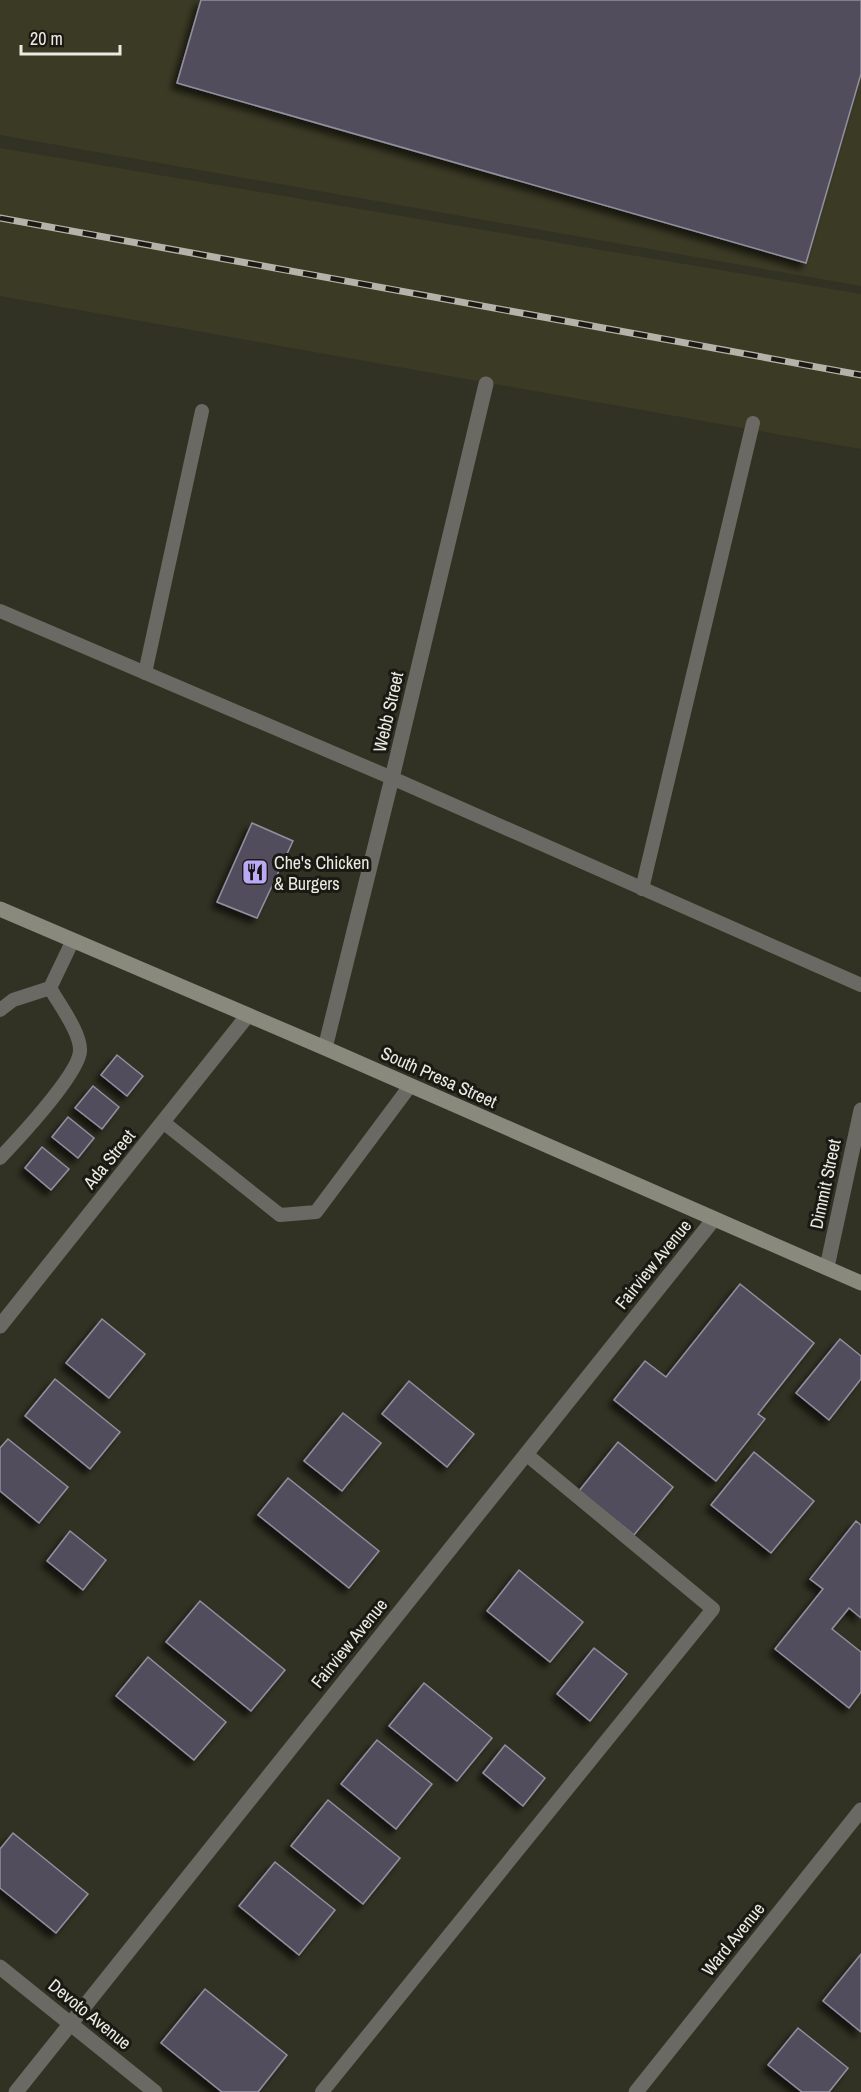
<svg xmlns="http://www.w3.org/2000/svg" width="861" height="2092" font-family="'Archivo Narrow',sans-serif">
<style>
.built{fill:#3b3a25}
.building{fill:#514e5c;stroke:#9290a0;stroke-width:1.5;filter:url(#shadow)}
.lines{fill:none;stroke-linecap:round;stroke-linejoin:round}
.service{stroke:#6a6963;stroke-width:14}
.minor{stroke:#6a6963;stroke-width:15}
.secondary{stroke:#89897e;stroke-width:15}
.rail-casing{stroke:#b3b3a9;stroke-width:7}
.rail{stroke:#1a1913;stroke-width:4.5;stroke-dasharray:14;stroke-linecap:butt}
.labels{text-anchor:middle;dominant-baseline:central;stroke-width:6;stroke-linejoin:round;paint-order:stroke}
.street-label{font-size:18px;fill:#ebebe2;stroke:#1a1913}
.poi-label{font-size:18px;fill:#ebebe2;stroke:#1a1913;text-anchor:start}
</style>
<defs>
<filter id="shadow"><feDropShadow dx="-5.5" dy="5.5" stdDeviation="3" flood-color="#0009"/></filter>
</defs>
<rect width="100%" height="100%" fill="#323224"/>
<!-- built -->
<g class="built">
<polygon points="0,0 861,0 861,286 0,135"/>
<polygon points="0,148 861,294 861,449 0,296"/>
</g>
<!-- building -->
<g class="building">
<polygon points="201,0 861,0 861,74 806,263 177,83"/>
<polygon points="252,823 293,841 257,918 217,902"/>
<polygon points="117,1055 143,1076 127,1096 101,1075"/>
<polygon points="93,1086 119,1107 102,1129 75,1108"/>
<polygon points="68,1117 94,1138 78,1158 52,1137"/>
<polygon points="42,1147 69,1169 51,1190 25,1168"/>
<polygon points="740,1284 814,1343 758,1414 765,1419 716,1481 614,1400 645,1361 666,1377"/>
<polygon points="102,1319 145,1354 109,1398 66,1363"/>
<polygon points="840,1339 861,1356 861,1379 829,1420 796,1393"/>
<polygon points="55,1379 120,1432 90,1469 25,1416"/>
<polygon points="409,1381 474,1434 447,1467 382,1414"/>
<polygon points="343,1413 381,1443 342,1491 304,1461"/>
<polygon points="8,1439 68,1487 39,1523 0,1491 0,1448"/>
<polygon points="618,1442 673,1487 634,1535 579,1491"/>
<polygon points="754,1452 814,1501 771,1553 711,1505"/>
<polygon points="288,1478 379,1551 349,1588 258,1515"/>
<polygon points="856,1521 861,1525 861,1618 849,1608 832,1629 861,1652 861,1692 849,1708 775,1649 823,1589 810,1579"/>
<polygon points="70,1531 106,1560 83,1590 47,1561"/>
<polygon points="519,1570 583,1622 550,1662 487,1611"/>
<polygon points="200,1601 285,1670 251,1711 166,1642"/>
<polygon points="594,1648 627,1674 590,1721 557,1694"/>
<polygon points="148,1657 226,1722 194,1760 116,1696"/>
<polygon points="424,1683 492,1738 457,1781 389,1726"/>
<polygon points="377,1740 432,1784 396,1829 341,1784"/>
<polygon points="505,1745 545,1778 523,1806 483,1773"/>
<polygon points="328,1800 400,1858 363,1904 291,1846"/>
<polygon points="13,1833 88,1894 56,1933 0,1888 0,1849"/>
<polygon points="275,1862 335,1910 299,1955 239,1906"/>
<polygon points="861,1954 861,2032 823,2001"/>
<polygon points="205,1989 287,2055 258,2092 222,2092 161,2043"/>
<polygon points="798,2028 848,2068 829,2092 802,2092 768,2065"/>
</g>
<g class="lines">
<!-- service -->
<g class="service">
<polyline points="0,611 392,778 861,985"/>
<polyline points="145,673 202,411"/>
<polyline points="642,889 753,423"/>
<polyline points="0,1010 13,1000 50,988 73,940"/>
<polyline points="163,1122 280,1215 316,1212 410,1086"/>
<path d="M0 1158C17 1140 79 1074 80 1051 81 1033 59 1004 50 988"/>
<polyline points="322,2092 713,1609 526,1454"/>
</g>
<!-- minor -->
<g class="minor">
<polyline points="325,1048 392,778 486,384"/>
<polyline points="827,1267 861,1110"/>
<polyline points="0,1326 248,1015"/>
<polyline points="0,1967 155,2092"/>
<polyline points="16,2092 714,1219"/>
<polyline points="636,2092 861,1810"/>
</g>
<!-- secondary -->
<polyline class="secondary" points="0,909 325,1048 861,1283"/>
<defs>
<polyline id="rail" points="0,218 861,375"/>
</defs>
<!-- rail casing -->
<use href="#rail" class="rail-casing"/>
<!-- rail -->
<use href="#rail" class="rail"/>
</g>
<!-- icons -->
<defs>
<symbol id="restaurant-square" viewBox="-11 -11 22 22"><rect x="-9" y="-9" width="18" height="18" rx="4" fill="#baaaf6" stroke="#1a1913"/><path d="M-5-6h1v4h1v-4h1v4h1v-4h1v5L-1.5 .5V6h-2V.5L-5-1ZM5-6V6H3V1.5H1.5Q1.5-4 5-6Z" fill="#111"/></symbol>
</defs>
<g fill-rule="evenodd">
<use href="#restaurant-square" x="240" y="857" width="30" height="30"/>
</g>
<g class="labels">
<!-- street labels -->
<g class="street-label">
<text transform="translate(388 712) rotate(-77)">Webb Street</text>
<text transform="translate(439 1077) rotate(24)">South Presa Street</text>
<text transform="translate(109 1159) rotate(-51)">Ada Street</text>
<text transform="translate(825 1184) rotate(-78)">Dimmit Street</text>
<text transform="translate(653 1264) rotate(-51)">Fairview Avenue</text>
<text transform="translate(349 1643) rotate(-51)">Fairview Avenue</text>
<text transform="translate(733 1939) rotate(-51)">Ward Avenue</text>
<text transform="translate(90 2014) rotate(39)">Devoto Avenue</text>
</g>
<!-- poi labels -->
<g class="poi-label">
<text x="274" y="862">Che's Chicken<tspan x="274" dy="21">&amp; Burgers</tspan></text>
</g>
</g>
<!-- scale -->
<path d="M21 45v9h99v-9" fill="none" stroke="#ebebe2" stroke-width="3"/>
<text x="30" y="45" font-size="18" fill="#ebebe2" stroke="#1a1913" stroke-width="4.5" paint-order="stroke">20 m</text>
</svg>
